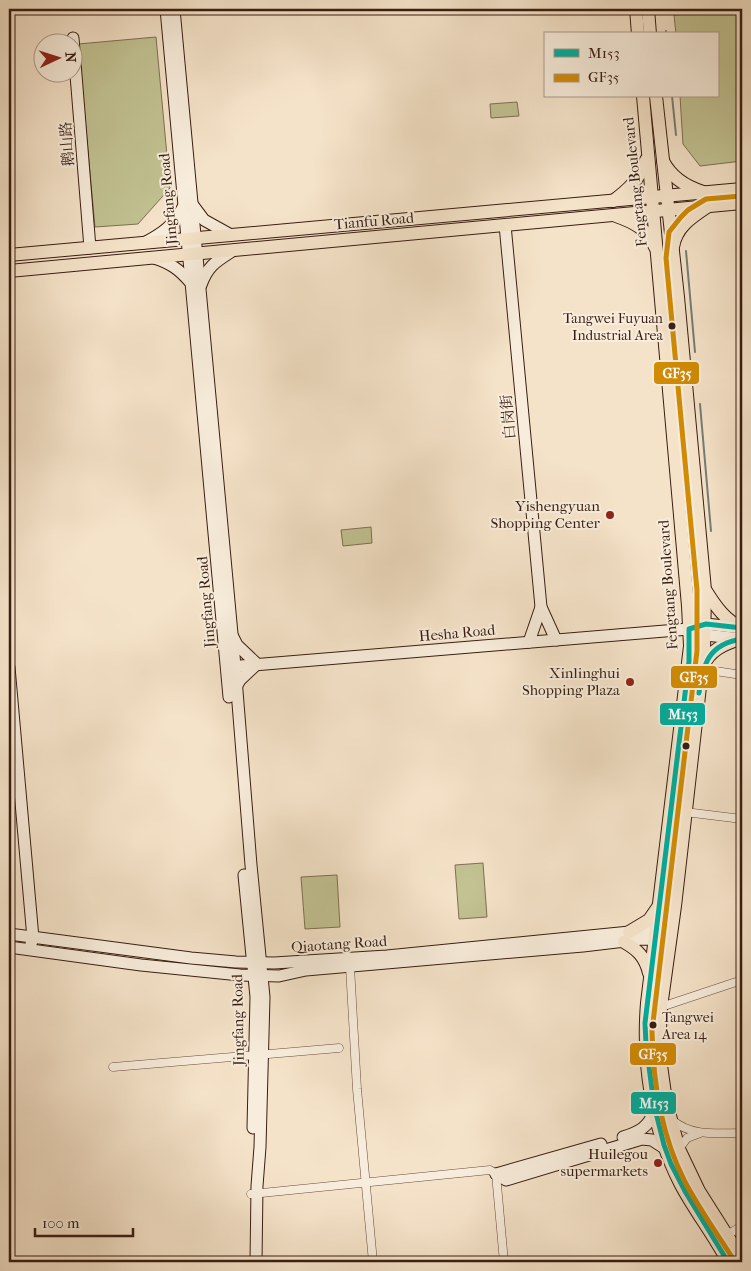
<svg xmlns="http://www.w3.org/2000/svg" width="751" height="1271" font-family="'IM FELL French Canon','Noto Serif SC',serif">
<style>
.grass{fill:#c2c292;stroke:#7e7052}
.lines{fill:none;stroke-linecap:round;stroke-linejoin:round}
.stream{stroke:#747e76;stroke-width:2}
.street-casing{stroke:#684e40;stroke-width:9}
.secondary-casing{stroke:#391d12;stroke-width:13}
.primary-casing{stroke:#391d12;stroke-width:14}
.street{stroke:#f8eddc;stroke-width:8}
.secondary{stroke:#f8eddc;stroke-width:11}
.primary{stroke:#f5e3c9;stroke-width:12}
.bus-1-casing{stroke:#f8eddc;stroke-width:9}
.bus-2-casing{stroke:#f8eddc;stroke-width:9}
.bus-1{stroke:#01ad9c;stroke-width:5}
.bus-2{stroke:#d18b04;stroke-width:5}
.bus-dot{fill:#391d12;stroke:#f8eddc;stroke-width:2}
.poi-dot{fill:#8f2418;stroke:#f8eddc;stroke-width:2}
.labels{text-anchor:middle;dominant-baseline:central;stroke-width:4;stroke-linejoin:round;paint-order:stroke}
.bus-label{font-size:14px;fill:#391d12;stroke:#f8eddc;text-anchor:end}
.street-label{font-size:15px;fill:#391d12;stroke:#f8eddc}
.poi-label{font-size:15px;fill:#391d12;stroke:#f8eddc;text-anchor:end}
.line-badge{stroke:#f8eddc;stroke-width:2}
.badge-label{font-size:14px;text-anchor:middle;font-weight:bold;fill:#fff}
</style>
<rect width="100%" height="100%" fill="#f5e3c9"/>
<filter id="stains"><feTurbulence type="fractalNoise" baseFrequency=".004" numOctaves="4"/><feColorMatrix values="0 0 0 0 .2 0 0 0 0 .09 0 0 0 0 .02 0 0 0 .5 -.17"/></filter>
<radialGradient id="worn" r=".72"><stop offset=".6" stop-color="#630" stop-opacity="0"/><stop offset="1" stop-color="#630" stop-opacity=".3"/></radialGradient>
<!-- grass -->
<g class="grass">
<polygon points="742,10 742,161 700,166 683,144 680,96 717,96 717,34 676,34 674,15"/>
<polygon points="156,37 170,188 138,224 95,227 78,44"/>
<polygon points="517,102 519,116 491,118 490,104"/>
<polygon points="371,527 372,543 343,546 341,530"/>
<polygon points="483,863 487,917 459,919 455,865"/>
<polygon points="337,875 340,927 305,929 301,877"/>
</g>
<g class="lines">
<!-- stream -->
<g class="stream">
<polyline points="664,9 664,12"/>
<polyline points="666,31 666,34"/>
<polyline points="672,96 676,135"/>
<polyline points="686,251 695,352"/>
<polyline points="700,404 711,531"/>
</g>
<defs>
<g id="street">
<polyline points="715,671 742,675"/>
<polyline points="685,812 742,819"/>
<polyline points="350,967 357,1089 373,1262"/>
<polyline points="661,1007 742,980"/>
<polyline points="113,1067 339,1048"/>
<path d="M672 1120C692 1137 718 1133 742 1133"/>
<polyline points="679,1149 687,1138 700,1133"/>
<polyline points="496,1174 504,1262"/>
<polyline points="251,1194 490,1170 496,1174"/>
<polyline points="727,1235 742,1226"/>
</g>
<g id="secondary">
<polyline points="166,9 229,697"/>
<polyline points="174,9 235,666 251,865 264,997 260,1147 257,1186 256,1262"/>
<polyline points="73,38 90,248"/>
<polyline points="192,204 204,220 231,235"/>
<polyline points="505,225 541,607 556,640"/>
<path d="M144 243C163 233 173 226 183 207"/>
<path d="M154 258C170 263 179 269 190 282"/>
<path d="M201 285C208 265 217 261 234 250"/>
<polyline points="696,631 706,635 741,639"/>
<polyline points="233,637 237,645 257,664 240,680 236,687"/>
<polyline points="529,642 541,607"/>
<polyline points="9,667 33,938 31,944"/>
<polyline points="228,667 689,629 706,624 742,628"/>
<polyline points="244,875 256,997 253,1128"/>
<polyline points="9,934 191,958 236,962 274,963 387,956 650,930 671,932"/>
<polyline points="9,947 141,965 240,975 279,976 306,970 583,946 642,939 670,940"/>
<path d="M623 1137C639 1132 649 1127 654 1111"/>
<polyline points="496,1174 506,1180 642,1139 652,1140 666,1149"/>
<polyline points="496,1174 601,1144"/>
</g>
<g id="primary">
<polyline points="636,9 638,34"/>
<polyline points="648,9 650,34"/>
<path d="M643 96 688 606 690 646 647 1003C642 1065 652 1128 680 1183 694 1210 714 1235 728 1262"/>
<polyline points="656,96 678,297 705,590 704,652 675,906 661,1007 659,1051 666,1101 679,1149 699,1191 742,1259"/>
<path d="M663 161C671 177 687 187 703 192"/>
<path d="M613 201C628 190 640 179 646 160"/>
<path d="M616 216C633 222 648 229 655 247"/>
<path d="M673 247C676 227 692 217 707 207"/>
<polyline points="9,255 742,189"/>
<polyline points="9,271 742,203"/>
<path d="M706 591C716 607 725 620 742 628"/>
<path d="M703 666C710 650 724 644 740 639"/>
<polyline points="629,932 649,920 658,907"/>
<path d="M624 942C638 950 645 957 649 973"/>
</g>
</defs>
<!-- street casing -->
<use href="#street" class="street-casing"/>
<!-- secondary casing -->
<use href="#secondary" class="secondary-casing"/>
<!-- primary casing -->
<use href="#primary" class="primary-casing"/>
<!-- street -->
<use href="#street" class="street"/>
<!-- secondary -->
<use href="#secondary" class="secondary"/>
<!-- primary -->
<use href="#primary" class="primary"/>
<defs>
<g id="bus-1">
<path d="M699 693C703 663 709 644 742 639"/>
<polyline points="728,1262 686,1193 671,1164 664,1145 654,1105 646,1044 645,1023 689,661 689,629 706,624 742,628"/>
</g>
<path id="bus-2" d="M735 1262C718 1235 699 1209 684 1180 661 1134 653 1083 652 1031L697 651V590L666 258 669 232 681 217 688 210 706 199 741 196"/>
</defs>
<!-- bus-1 casing -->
<use href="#bus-1" class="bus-1-casing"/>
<!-- bus-2 casing -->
<use href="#bus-2" class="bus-2-casing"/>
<!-- bus-1 -->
<use href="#bus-1" class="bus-1"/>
<!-- bus-2 -->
<use href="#bus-2" class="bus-2"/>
</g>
<!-- markers -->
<g class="bus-dot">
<circle cx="672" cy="326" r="4.5"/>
<circle cx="686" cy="746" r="4.5"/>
<circle cx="653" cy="1025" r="4.5"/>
</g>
<g class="poi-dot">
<circle cx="610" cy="515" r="5"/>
<circle cx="630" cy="682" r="5"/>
<circle cx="658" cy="1163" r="5"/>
</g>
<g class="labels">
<!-- bus labels -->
<g class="bus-label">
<text x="663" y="318">Tangwei Fuyuan<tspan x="663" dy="17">Industrial Area</tspan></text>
<text x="662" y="1017" text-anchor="start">Tangwei<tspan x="662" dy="17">Area 14</tspan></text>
</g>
<!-- street labels -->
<g class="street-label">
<text transform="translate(67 144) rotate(-94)">鹅山路</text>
<text transform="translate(635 182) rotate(-96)">Fengtang Boulevard</text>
<text transform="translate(168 199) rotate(-95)">Jingfang Road</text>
<text transform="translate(374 221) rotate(-5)">Tianfu Road</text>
<text transform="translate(508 417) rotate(-95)">白岗街</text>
<text transform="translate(668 585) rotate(-94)">Fengtang Boulevard</text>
<text transform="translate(206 602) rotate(-95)">Jingfang Road</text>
<text transform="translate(457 633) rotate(-5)">Hesha Road</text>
<text transform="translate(339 944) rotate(-4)">Qiaotang Road</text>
<text transform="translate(238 1020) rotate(-91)">Jingfang Road</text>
</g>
<!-- poi labels -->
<g class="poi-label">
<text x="600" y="506">Yishengyuan<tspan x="600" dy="17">Shopping Center</tspan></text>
<text x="620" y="673">Xinlinghui<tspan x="620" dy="17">Shopping Plaza</tspan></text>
<text x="648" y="1154">Huilegou<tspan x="648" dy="17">supermarkets</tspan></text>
</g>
</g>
<g class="line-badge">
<rect x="653" y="361" width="47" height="24" rx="5" fill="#d18b04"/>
<rect x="670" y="665" width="48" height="24" rx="5" fill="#d18b04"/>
<rect x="659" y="702" width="47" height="24" rx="5" fill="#01ad9c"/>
<rect x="629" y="1042" width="48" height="24" rx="5" fill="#d18b04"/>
<rect x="630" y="1091" width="47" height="24" rx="5" fill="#01ad9c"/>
</g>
<g class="badge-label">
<text x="677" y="378">GF35</text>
<text x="694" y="682">GF35</text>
<text x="683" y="719">M153</text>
<text x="653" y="1059">GF35</text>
<text x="654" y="1108">M153</text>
</g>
<!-- margin -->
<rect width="751" height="1271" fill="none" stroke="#f5e3c9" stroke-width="30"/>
<rect x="10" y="10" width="731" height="1251" fill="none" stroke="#391d12" stroke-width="2.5"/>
<rect x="15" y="15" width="721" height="1241" fill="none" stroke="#391d12"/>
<!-- legend -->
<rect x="544" y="32" width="175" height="65" fill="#f8eddc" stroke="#ac9a8b"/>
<rect x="554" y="49" width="25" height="8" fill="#01ad9c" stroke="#ac9a8b"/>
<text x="588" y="58" font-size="15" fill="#391d12">M153</text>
<rect x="554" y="74" width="25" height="8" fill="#d18b04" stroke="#ac9a8b"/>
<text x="588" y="82" font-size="15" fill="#391d12">GF35</text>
<!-- north arrow -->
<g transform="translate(58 58) rotate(86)"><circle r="24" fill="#f8eddc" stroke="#ac9a8b"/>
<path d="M0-4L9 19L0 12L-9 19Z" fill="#8f2418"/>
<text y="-8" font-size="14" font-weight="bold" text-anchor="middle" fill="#391d12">N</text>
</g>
<!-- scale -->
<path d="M35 1228v8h98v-8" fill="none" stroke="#391d12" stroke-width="2.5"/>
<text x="42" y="1228" font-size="15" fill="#391d12" stroke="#f8eddc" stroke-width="4" paint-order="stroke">100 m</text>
<rect width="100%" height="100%" filter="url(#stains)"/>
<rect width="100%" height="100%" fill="url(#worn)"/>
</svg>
